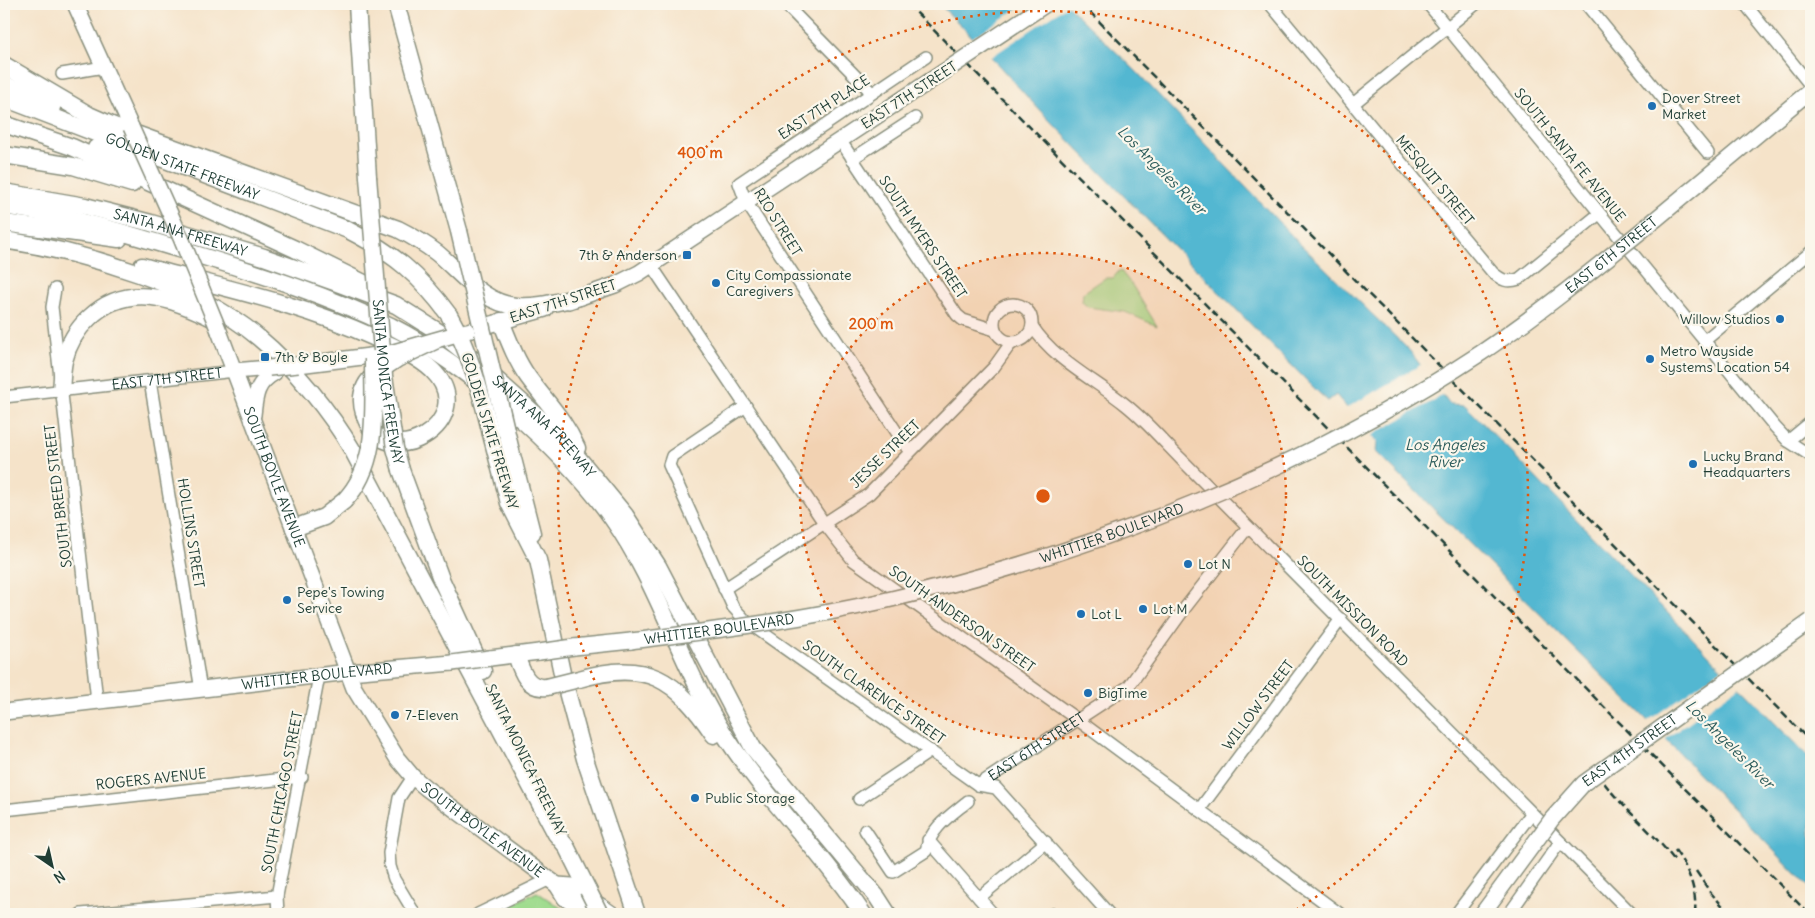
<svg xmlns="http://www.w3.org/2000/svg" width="1815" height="918" font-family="Delius,sans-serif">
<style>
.green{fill:#a0dc8f;stroke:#608c62}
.water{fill:#53b7d1;stroke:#397a82}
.pier{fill:#f5e3c9}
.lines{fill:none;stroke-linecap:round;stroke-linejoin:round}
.minor-casing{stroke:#8a907e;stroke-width:14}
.major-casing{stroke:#8a907e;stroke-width:18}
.highway-casing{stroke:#8a907e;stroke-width:19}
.minor{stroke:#fff;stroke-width:11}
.major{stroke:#fff;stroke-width:15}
.highway{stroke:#fff;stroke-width:16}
.rail{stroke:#1f3d34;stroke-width:2.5;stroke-dasharray:8 4;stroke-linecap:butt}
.major-bridge-casing{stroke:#8a907e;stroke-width:18;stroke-linecap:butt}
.highway-bridge-casing{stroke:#8a907e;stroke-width:19;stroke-linecap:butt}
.major-bridge{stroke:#fff;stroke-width:15}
.highway-bridge{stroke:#fff;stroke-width:16}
.ring{fill:none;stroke:#de580e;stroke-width:2.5;stroke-dasharray:2.5 5}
.poi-dot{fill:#1f6fb2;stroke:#fbf7ec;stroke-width:2}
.labels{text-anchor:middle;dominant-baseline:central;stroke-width:4.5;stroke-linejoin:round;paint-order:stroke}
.street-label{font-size:14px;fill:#1f3d34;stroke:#fbf7ec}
.poi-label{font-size:14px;fill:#1f3d34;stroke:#fbf7ec;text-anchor:start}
.water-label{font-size:15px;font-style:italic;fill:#2c5c5b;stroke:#fbf7ec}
.centre{fill:#de580e;stroke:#fbf7ec;stroke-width:2.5}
.ring-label{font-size:15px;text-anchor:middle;font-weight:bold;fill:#de580e;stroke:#fbf7ec;stroke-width:4.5;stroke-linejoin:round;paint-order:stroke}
</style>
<rect width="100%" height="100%" fill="#fbf7ec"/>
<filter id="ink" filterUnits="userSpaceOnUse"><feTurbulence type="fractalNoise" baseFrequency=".02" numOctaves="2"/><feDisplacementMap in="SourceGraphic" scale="10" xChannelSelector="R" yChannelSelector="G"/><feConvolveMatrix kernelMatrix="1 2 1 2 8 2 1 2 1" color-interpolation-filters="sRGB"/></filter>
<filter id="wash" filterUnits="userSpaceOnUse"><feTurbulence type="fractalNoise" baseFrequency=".0096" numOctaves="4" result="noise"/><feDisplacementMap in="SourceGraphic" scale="20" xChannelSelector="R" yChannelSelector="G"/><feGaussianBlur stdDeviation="1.12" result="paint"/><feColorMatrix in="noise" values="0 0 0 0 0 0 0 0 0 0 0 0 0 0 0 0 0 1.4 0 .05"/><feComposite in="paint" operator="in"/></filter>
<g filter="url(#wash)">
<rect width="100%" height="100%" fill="#f5e3c9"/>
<!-- green -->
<g class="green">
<polygon points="1120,270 1132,285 1157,326 1125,312 1088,307 1082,302 1083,293 1105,278 1113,278"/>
<polygon points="537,892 570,914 492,914"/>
</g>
<!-- water -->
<path class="water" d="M939 4H1066L1134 69 1296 240 1409 350 1450 404 1465 405 1811 760V889L1644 717 1376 452 1377 442 1336 395 1328 401 1318 392C1229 302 1139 212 1051 122 1013 83 979 41 939 4Z"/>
<!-- pier -->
<g class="pier">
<polygon points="1024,4 1070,4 988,59 972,38"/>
<polygon points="1422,364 1445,394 1369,437 1345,409"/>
<polygon points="1723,668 1741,685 1663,741 1646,722"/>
</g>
</g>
<g filter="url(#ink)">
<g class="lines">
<defs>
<g id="minor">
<polyline points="785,4 872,93"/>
<path d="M1270 4 1493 273C1502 280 1507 283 1519 279L1599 214"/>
<polyline points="1428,4 1775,427 1788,441 1811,456"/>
<polyline points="1586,4 1708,153"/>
<polyline points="1745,4 1811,86"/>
<polyline points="62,74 104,67"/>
<polyline points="1353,104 1476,4"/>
<polyline points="840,140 957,315 963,320 995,330"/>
<polyline points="852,159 915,118"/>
<polyline points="651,265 824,523 853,560 1078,720 1340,914"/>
<polyline points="55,289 52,307 97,700"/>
<circle cx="1013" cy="323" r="19"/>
<path d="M1032 326C1055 361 1094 379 1126 405 1146 421 1163 441 1181 459L1632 914"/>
<polyline points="1704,341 1811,252"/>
<polyline points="150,381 201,690"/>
<path id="s1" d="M4 397 235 371"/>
<polyline points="746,406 672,456 669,465 733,607 746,621 978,785 996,788 1109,914"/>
<polyline points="1788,441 1811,422"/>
<polyline points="909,451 746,202 739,183 926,57"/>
<polyline points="724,589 869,494 994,367 1009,346 1014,342"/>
<polyline points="413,777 399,798 389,853 390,866 394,879 415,914"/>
<path id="s2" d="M978 785 1129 686 1185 608 1248 527"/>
<polyline points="859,799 931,751"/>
<polyline points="4,810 302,777"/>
<polyline points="1199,810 1341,619"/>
<path d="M865 830 893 872 926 851C930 828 951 815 968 801"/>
<polyline points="928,840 993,914"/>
<polyline points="979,898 1046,842"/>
<polyline points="81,914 277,896"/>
<polyline points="278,914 277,896 319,676"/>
<polyline points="478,914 548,880"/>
<polyline points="1053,914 1056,914"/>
<polyline points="1456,914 1531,814"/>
<polyline points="1509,914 1560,842"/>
</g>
<g id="major">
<polyline points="75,4 131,127"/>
<polyline points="1656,219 1811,90"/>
<polyline points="569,301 615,285 639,273 942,73"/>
<polyline points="471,330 545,309"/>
<path id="s3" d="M219 331 354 688 397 758 413 777 426 788 557 885 565 898 588 914"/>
<polyline points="298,365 386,354"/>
<polyline points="235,371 269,368"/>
<path d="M253 415C255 396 256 383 274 373"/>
<polyline points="574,647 631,641"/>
<polyline points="490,658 539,652"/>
<path id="s4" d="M4 712 349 672 452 663"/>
<polyline points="557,885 572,886 612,914"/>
</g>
<g id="highway">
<polyline points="357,4 368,177"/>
<polyline points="396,4 459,231"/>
<path d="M4 65 89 115 114 126 398 229C412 236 425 244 437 253 460 272 484 304 516 306 537 308 560 301 580 297"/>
<polyline points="4,84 52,107"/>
<path id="s5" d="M4 98 348 230C393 253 419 274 449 315"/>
<polyline points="4,124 72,147 111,165 295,249 372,287"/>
<polyline points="96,148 148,165"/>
<polyline points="4,155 73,166 132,184"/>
<path id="s6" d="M4 192 85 206 151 223 264 257 337 283 396 305 442 334 481 366 561 437 625 515 658 566 753 748 877 897 888 914"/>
<path d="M4 206C71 216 133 235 198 255 264 275 329 296 391 326 467 365 562 448 612 518 660 586 681 668 726 737 767 800 822 852 863 914"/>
<polyline points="4,223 119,239"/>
<path d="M4 240C84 252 197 285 259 338 293 366 331 413 353 451L556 834 566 846 588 890"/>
<path d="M142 266C219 287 299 303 373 337 392 346 416 355 432 370 484 421 382 480 364 413 359 397 363 384 376 373"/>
<path d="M501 321C509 341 516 360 528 377 547 403 564 419 577 448"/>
<path d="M61 391C62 381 62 370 64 361 68 345 77 329 89 318 128 281 173 298 216 320"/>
<polyline points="491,434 509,503 538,560 562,673 585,759 637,914"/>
<polyline points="511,451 532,533"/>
<polyline points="401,470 441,579 483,671"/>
<polyline points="294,528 324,517 344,501"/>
<path d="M516 655C521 670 527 690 547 687"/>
<path d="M579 679C647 659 676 679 714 735"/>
</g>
</defs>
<!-- minor casing -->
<use href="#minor" class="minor-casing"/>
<!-- major casing -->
<use href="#major" class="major-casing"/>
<!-- highway casing -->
<use href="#highway" class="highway-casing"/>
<!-- minor -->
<use href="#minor" class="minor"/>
<!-- major -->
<use href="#major" class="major"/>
<!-- highway -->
<use href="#highway" class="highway"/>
<!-- rail -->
<g class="rail">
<polyline points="908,4 1809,914"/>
<polyline points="1082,4 1811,742"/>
<path d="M1597 773C1619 806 1651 829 1675 861"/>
<path d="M1675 850C1689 870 1697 890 1695 914"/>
<polyline points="1696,871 1710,892 1730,914"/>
</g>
<defs>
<g id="major-bridge">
<polyline points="942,73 1046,4"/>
<polyline points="131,127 181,238 219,331"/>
<polyline points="387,354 467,331"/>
<polyline points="269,368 298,365"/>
<path id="s7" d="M631 641C716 630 800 620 883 601 1090 554 1303 470 1481 353 1542 312 1599 265 1656 219"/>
<polyline points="539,652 574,647"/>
<polyline points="452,663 490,658"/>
<path id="s8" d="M1482 914 1552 819 1584 783 1811 621"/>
</g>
<g id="highway-bridge">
<path id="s9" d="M368 177 384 376 395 448 401 470"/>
<polyline points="459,231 511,451"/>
<path d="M449 315C470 352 481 393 491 434"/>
<polyline points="376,373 397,359 435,341"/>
<path d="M344 501C380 464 373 408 373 359"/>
<polyline points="547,687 579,679"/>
<polyline points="588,890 600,914"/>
</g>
</defs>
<!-- major-bridge casing -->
<use href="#major-bridge" class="major-bridge-casing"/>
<!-- highway-bridge casing -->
<use href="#highway-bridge" class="highway-bridge-casing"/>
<!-- major-bridge -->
<use href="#major-bridge" class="major-bridge"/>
<!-- highway-bridge -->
<use href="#highway-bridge" class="highway-bridge"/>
</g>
</g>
<!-- distance rings -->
<circle cx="1043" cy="496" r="243" fill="#de580e" fill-opacity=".12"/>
<g class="ring">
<circle cx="1043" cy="496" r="243"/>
<path d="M797 914A485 485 0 1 1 1289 914"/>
</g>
<!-- markers -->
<g class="poi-dot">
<circle cx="1652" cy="106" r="5"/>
<rect x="682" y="250" width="10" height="10" rx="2.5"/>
<circle cx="716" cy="283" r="5"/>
<circle cx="1780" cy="319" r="5"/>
<rect x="260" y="352" width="10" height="10" rx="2.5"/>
<circle cx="1650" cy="359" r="5"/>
<circle cx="1693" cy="464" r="5"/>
<circle cx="1188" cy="564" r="5"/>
<circle cx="287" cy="600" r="5"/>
<circle cx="1143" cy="609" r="5"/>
<circle cx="1081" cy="614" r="5"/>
<circle cx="1088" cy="693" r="5"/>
<circle cx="395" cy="715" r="5"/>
<circle cx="695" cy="798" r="5"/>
</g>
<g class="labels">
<!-- street labels -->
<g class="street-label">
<text transform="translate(909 95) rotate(-33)">EAST 7TH STREET</text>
<text transform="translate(824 107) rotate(-33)">EAST 7TH PLACE</text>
<text transform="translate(1570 155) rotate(51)">SOUTH SANTA FE AVENUE</text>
<text stroke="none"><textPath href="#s5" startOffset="191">GOLDEN STATE FREEWAY</textPath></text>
<text transform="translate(1435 180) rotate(50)">MESQUIT STREET</text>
<text transform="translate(778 222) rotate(58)">RIO STREET</text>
<text stroke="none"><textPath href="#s6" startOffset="181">SANTA ANA FREEWAY</textPath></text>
<text transform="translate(923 237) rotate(56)">SOUTH MYERS STREET</text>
<text stroke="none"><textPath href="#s7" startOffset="1069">EAST 6TH STREET</textPath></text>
<text transform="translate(563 301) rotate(-18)">EAST 7TH STREET</text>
<text stroke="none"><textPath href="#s1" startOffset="164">EAST 7TH STREET</textPath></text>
<text stroke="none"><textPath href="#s9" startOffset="206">SANTA MONICA FREEWAY</textPath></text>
<text stroke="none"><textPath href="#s6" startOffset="601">SANTA ANA FREEWAY</textPath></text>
<text transform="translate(490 431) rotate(73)">GOLDEN STATE FREEWAY</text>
<text transform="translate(885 454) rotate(-44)">JESSE STREET</text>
<text stroke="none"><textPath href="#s3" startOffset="156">SOUTH BOYLE AVENUE</textPath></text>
<text transform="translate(58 496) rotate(-97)">SOUTH BREED STREET</text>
<text stroke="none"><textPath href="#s7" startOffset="494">WHITTIER BOULEVARD</textPath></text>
<text transform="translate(191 533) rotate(81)">HOLLINS STREET</text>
<text transform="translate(1353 611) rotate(45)">SOUTH MISSION ROAD</text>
<text transform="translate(962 619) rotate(35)">SOUTH ANDERSON STREET</text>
<text stroke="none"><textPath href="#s7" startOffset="89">WHITTIER BOULEVARD</textPath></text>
<text stroke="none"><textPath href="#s4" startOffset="315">WHITTIER BOULEVARD</textPath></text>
<text transform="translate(874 692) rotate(35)">SOUTH CLARENCE STREET</text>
<text transform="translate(1258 705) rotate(-53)">WILLOW STREET</text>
<text stroke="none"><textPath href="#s2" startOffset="70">EAST 6TH STREET</textPath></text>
<text stroke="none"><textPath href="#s8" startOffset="222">EAST 4TH STREET</textPath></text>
<text transform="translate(526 760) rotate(64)">SANTA MONICA FREEWAY</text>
<text transform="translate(151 779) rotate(-6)">ROGERS AVENUE</text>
<text transform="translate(282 792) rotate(-79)">SOUTH CHICAGO STREET</text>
<text stroke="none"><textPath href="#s3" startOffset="576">SOUTH BOYLE AVENUE</textPath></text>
</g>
<!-- poi labels -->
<g class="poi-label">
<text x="1662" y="98">Dover Street<tspan x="1662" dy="16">Market</tspan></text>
<text x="677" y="255" text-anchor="end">7th &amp; Anderson</text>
<text x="726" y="275">City Compassionate<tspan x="726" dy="16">Caregivers</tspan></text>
<text x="1770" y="319" text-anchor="end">Willow Studios</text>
<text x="1660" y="351">Metro Wayside<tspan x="1660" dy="16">Systems Location 54</tspan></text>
<text x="275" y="357">7th &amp; Boyle</text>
<text x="1703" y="456">Lucky Brand<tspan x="1703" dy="16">Headquarters</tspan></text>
<text x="1198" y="564">Lot N</text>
<text x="297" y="592">Pepe's Towing<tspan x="297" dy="16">Service</tspan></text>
<text x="1153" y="609">Lot M</text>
<text x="1091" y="614">Lot L</text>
<text x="1098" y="693">BigTime</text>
<text x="405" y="715">7-Eleven</text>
<text x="705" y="798">Public Storage</text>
</g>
<!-- water labels -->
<g class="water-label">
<text transform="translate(1162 170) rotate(45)">Los Angeles River</text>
<text x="1445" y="444">Los Angeles<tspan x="1445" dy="17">River</tspan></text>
<text transform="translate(1730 744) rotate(45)">Los Angeles River</text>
</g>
</g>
<circle cx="1043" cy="496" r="8" class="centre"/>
<g class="ring-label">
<text x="700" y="158">400 m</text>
<text x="871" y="329">200 m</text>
</g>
<!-- margin -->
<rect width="1815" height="918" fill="none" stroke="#fbf7ec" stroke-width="20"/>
<!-- north arrow -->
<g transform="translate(52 866) rotate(146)" stroke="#fbf7ec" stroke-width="4" paint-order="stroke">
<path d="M0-4L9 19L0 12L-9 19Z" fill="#1f3d34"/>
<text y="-8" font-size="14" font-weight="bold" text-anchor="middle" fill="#1f3d34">N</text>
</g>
</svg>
